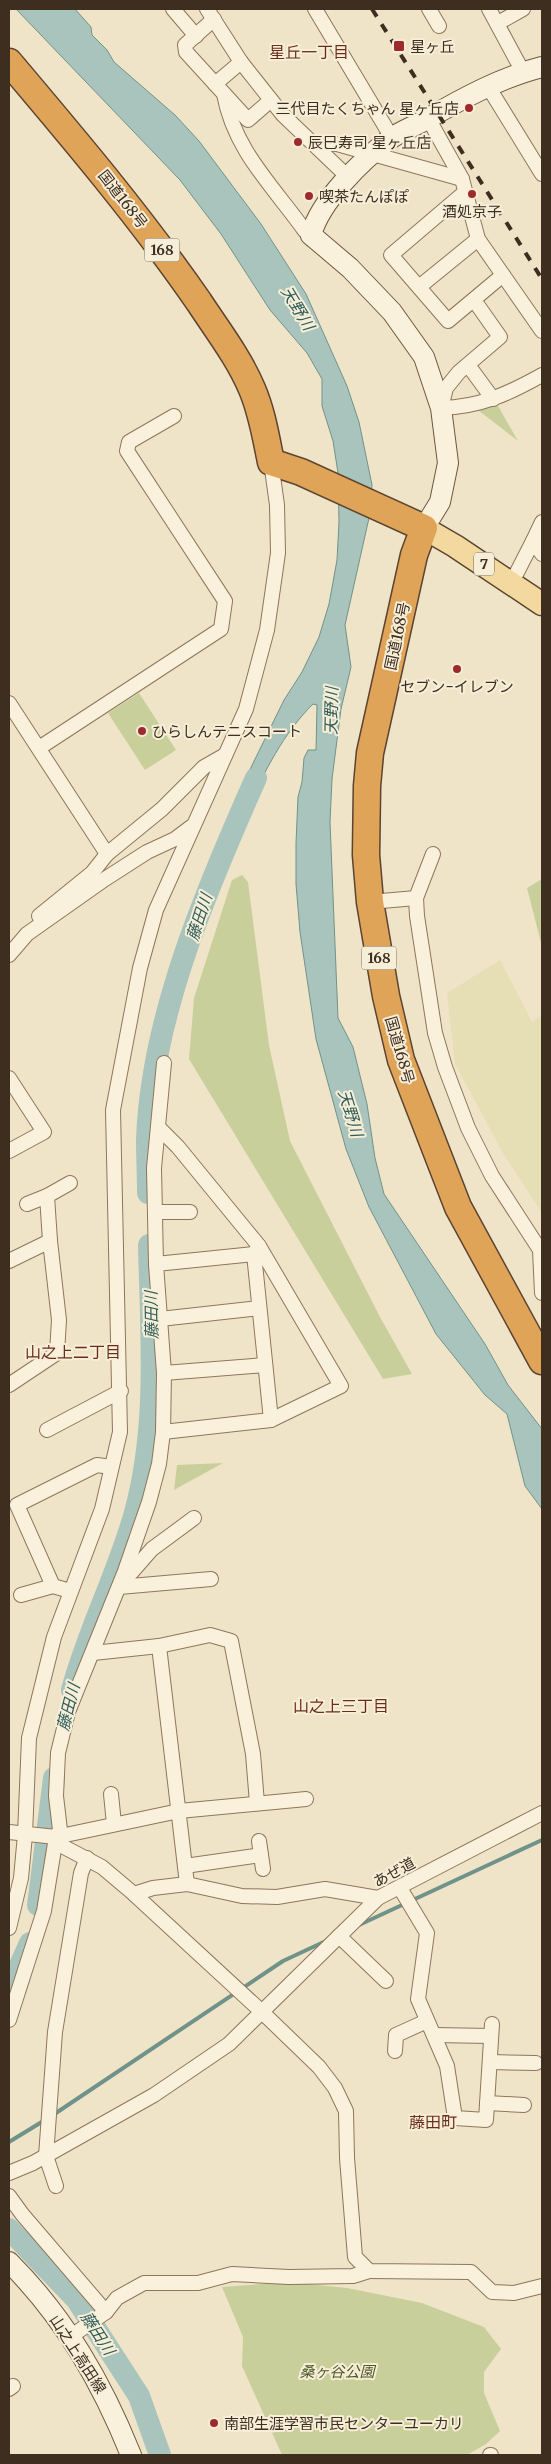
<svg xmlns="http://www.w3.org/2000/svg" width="551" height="2464" font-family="Merriweather,'Noto Sans JP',serif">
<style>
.farmland{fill:#e6deb5}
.green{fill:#c9cf9b}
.water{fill:#a9c4bc;stroke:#6f938a}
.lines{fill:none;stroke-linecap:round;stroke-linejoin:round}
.stream{stroke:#6f938a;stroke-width:4}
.river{stroke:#a9c4bc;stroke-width:22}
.street-casing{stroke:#8d765c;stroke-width:16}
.secondary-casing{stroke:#6f573f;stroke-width:22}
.primary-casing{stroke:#5b4430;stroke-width:25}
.highway-casing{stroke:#5b4430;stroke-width:29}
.street{stroke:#faf1dc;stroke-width:14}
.secondary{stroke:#faf1dc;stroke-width:20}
.primary{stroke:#f3d9a0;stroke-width:22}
.highway{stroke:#e0a458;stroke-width:26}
.rail{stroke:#3d2e20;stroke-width:4;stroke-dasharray:9 9;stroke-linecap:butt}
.poi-dot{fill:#9e2a2b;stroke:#f7eed8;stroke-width:2}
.labels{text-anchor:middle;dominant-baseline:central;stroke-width:4;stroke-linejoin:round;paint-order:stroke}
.shield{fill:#f7eed8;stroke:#756857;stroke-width:1}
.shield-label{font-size:14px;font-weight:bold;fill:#3d2e20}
.poi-label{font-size:15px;fill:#3d2e20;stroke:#f7eed8;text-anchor:start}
.street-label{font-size:15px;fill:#3d2e20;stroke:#f7eed8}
.park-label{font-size:15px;font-style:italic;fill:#4d5a26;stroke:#f7eed8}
.neighbourhood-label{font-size:16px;fill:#6b2e1e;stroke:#f7eed8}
.water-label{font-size:16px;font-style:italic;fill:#2f5d5a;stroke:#f7eed8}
</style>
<rect width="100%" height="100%" fill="#f0e4c8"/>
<!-- farmland -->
<polygon class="farmland" points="500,960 532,1022 542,1016 542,1213 503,1153 455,1064 447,993"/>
<!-- green -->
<g class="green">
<polygon points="497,404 518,441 478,410"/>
<polygon points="139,693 176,750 145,770 108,713"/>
<polygon points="242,875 248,882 269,1045 290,1141 380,1317 412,1374 383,1379 189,1059 194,998 232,880"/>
<polygon points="542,879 542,947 527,888"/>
<polygon points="223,1463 174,1490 177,1465"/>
<polygon points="289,2282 347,2288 422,2303 484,2327 501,2349 484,2372 484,2393 500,2431 486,2444 467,2455 282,2455 242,2366 243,2337 222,2287"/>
</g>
<!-- water -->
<path class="water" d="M16 9H75L91 27 92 35 107 50 114 62 175 115 199 141 261 224 306 294 347 386 359 422 372 485 369 518 345 625 351 667 341 709 332 779 330 822 338 1018 353 1047 367 1104 375 1158 384 1194 485 1344 508 1385 542 1429V1509L525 1486 507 1414 485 1395 436 1334 369 1207 346 1149 316 1039 300 932 296 884V843L298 797 302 782 304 758 308 750H316L317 705 313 704C282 735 266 770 247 808L235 800 284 700 302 672 319 637 329 604 337 560 339 522 338 473 333 441 322 406V379L307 353 270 310 221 234 180 180Z"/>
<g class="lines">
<!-- stream -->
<g class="stream">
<polyline points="359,1925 542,1840"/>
<polyline points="53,2115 283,1961 328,1940"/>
<polyline points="9,2142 45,2120"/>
</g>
<!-- river -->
<g class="river">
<path d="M148 1193C148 1175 147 1157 147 1140 151 1018 207 888 256 778"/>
<path d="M72 1690C88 1631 117 1575 134 1516 159 1428 151 1335 149 1245"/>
<polyline points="38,1905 54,1778"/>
<polyline points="9,1990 30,1943"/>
<polyline points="9,2229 77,2300 139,2396 160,2455"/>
</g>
<defs>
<g id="street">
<polyline points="173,9 196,36"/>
<polyline points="207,9 241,62 283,115 349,178"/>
<polyline points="315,9 392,138"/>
<polyline points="429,9 439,26"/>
<polyline points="489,9 523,72"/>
<polyline points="214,19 185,45 186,52 248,120 271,100"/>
<polyline points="498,23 523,9"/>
<polyline points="215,84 241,62"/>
<polyline points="489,88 542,174"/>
<path d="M224 94C234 150 273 186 305 231L311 235"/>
<polyline points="428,118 462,179 478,239 503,275 448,321 391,255 465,192"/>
<polyline points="314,143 337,144 462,179"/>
<polyline points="503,275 542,331"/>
<polyline points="419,287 478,239"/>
<path d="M474 300 500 337 459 372 446 388 441 408C480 407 508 394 542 375"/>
<polyline points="468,365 493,399"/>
<polyline points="542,522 533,541 542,554"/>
<polyline points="512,582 533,541"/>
<polyline points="9,703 107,854 162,809 204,767 225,755"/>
<polyline points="39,748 221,629 225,601 127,451 129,442 174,416"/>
<polyline points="416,898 417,916 435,1033 445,1067 468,1128 492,1176 540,1250 542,1293"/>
<polyline points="370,902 416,898 433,854"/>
<polyline points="39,916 92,873 107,854"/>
<polyline points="9,955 27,934 105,879 147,852 175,839 191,827"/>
<polyline points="9,1078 44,1132 9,1151"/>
<polyline points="159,1128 178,1147 259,1246 341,1386 271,1420 163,1432"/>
<polyline points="27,1204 47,1196"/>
<polyline points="155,1212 190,1212"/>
<polyline points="50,1241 47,1196 70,1183"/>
<polyline points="259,1246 254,1254 271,1420"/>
<polyline points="9,1261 50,1241 59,1320 57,1353 9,1385"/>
<polyline points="156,1264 254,1254"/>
<polyline points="160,1319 259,1308"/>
<polyline points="164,1373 265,1365"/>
<polyline points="47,1430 121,1391"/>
<polyline points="124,1581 152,1549 194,1518"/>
<polyline points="119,1587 211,1579"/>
<polyline points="70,1591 53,1586 17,1505 97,1465 111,1467"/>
<polyline points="21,1595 53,1586"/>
<polyline points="159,1646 187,1884"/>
<polyline points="93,1653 159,1646 210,1635 231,1641 253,1754 257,1803"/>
<polyline points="111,1794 114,1824"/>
<polyline points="9,1832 56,1837 179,1811 306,1799"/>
<polyline points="56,1837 64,1847 102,1867 134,1894 262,2012 319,2067 335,2088 346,2111 347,2158 355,2257 369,2271 471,2272 492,2292 514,2293 542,2286"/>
<polyline points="259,1841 263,1869"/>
<polyline points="185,1866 261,1855"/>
<polyline points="400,1888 427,1933 418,1999 447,2066 455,2118 486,2120 492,2024"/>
<polyline points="134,1894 153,1888 187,1884 242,1896 277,1897 325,1889 378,1898"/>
<polyline points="9,1928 21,1878 25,1835 29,1738 54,1637 102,1509 120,1432 113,1110 140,968 156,910 246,709 267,630 278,553 277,505 271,462"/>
<polyline points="339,1936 386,1981"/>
<polyline points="9,2020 44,1911 56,1837 60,1830 56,1796 58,1753 68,1712 125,1571 149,1502 159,1464 163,1432 164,1373 156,1264 154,1168 164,1063"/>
<polyline points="434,2035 491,2036"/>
<polyline points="395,2051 396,2035 427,2021"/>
<polyline points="490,2062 536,2063"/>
<polyline points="487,2103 524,2105"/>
<polyline points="9,2173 33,2163 154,2095 229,2044 378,1898 542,1813"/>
<polyline points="56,2186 46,2156 55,2032 81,1873 87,1858"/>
<polyline points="9,2196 22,2214 106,2312"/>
<polyline points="70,2337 106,2312 117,2298 144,2283 198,2283 232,2274 289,2277 353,2276 369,2271"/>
<polyline points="9,2389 13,2386"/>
<polyline points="490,2455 491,2455"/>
</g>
<g id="secondary">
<path d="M424 528 440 502 448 463 441 408 424 357 392 312 350 268 311 235C320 201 362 160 390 139 401 131 415 126 427 119 463 98 502 77 542 67"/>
<path d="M9 2262C65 2318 102 2383 131 2455"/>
</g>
<polyline id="primary" points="424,528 455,546 542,604"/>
<path id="highway" d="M9 62C75 140 141 218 199 302 218 331 239 358 252 389 262 412 266 438 271 462L301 472 424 528 414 555 370 753 367 786 366 855 370 902 386 996 401 1060 458 1207 542 1361"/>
</defs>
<!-- street casing -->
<use href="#street" class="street-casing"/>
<!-- secondary casing -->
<use href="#secondary" class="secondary-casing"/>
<!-- primary casing -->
<use href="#primary" class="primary-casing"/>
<!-- highway casing -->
<use href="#highway" class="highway-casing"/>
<!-- street -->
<use href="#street" class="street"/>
<!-- secondary -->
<use href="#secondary" class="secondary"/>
<!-- primary -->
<use href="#primary" class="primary"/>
<!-- highway -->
<use href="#highway" class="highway"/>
<!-- rail -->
<polyline class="rail" points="372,9 542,279"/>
</g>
<!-- markers -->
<g class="poi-dot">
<rect x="393" y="40" width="12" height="12" rx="2.5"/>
<circle cx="469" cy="108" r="5"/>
<circle cx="298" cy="142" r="5"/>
<circle cx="472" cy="194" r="5"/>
<circle cx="309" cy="196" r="5"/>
<circle cx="457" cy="669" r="5"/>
<circle cx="142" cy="731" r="5"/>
<circle cx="214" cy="2423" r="5"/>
</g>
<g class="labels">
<!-- shield labels -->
<g class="shield">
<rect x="144.5" y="238.5" width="35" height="23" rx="4"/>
<rect x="474" y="552.5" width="20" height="23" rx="4"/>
<rect x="361.5" y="946.5" width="35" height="23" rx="4"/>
</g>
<g class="shield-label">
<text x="162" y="250">168</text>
<text x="484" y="564">7</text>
<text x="379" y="958">168</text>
</g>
<!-- poi labels -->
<g class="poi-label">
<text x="410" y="46">星ヶ丘</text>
<text x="459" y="108" text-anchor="end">三代目たくちゃん 星ヶ丘店</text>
<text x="308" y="142">辰巳寿司 星ヶ丘店</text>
<text x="319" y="196">喫茶たんぽぽ</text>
<text x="472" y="211" text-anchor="middle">酒処京子</text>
<text x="457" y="686" text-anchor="middle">セブン-イレブン</text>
<text x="152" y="731">ひらしんテニスコート</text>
<text x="224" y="2423">南部生涯学習市民センターユーカリ</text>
</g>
<!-- street labels -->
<g class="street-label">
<text transform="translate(123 199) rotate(52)">国道168号</text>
<text transform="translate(397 636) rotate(-78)">国道168号</text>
<text transform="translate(400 1050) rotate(74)">国道168号</text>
<text transform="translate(394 1872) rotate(-28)">あぜ道</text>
<text transform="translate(78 2354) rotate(57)">山之上高田線</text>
</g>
<!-- park labels -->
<g class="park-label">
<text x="337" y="2371">桑ヶ谷公園</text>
</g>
<!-- neighbourhood labels -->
<g class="neighbourhood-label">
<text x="309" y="52">星丘一丁目</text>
<text x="73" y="1352">山之上二丁目</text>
<text x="341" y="1706">山之上三丁目</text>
<text x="433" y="2122">藤田町</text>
</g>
<!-- water labels -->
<g class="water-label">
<text transform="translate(298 308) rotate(59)">天野川</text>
<text transform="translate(331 711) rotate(-89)">天野川</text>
<text transform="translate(199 917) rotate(-72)">藤田川</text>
<text transform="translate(351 1113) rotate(73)">天野川</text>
<text transform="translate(151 1315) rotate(-91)">藤田川</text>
<text transform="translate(68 1707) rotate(-76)">藤田川</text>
<text transform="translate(98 2333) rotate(57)">藤田川</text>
</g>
</g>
<!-- border -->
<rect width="551" height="2464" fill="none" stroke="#3d2e20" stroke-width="20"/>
</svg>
